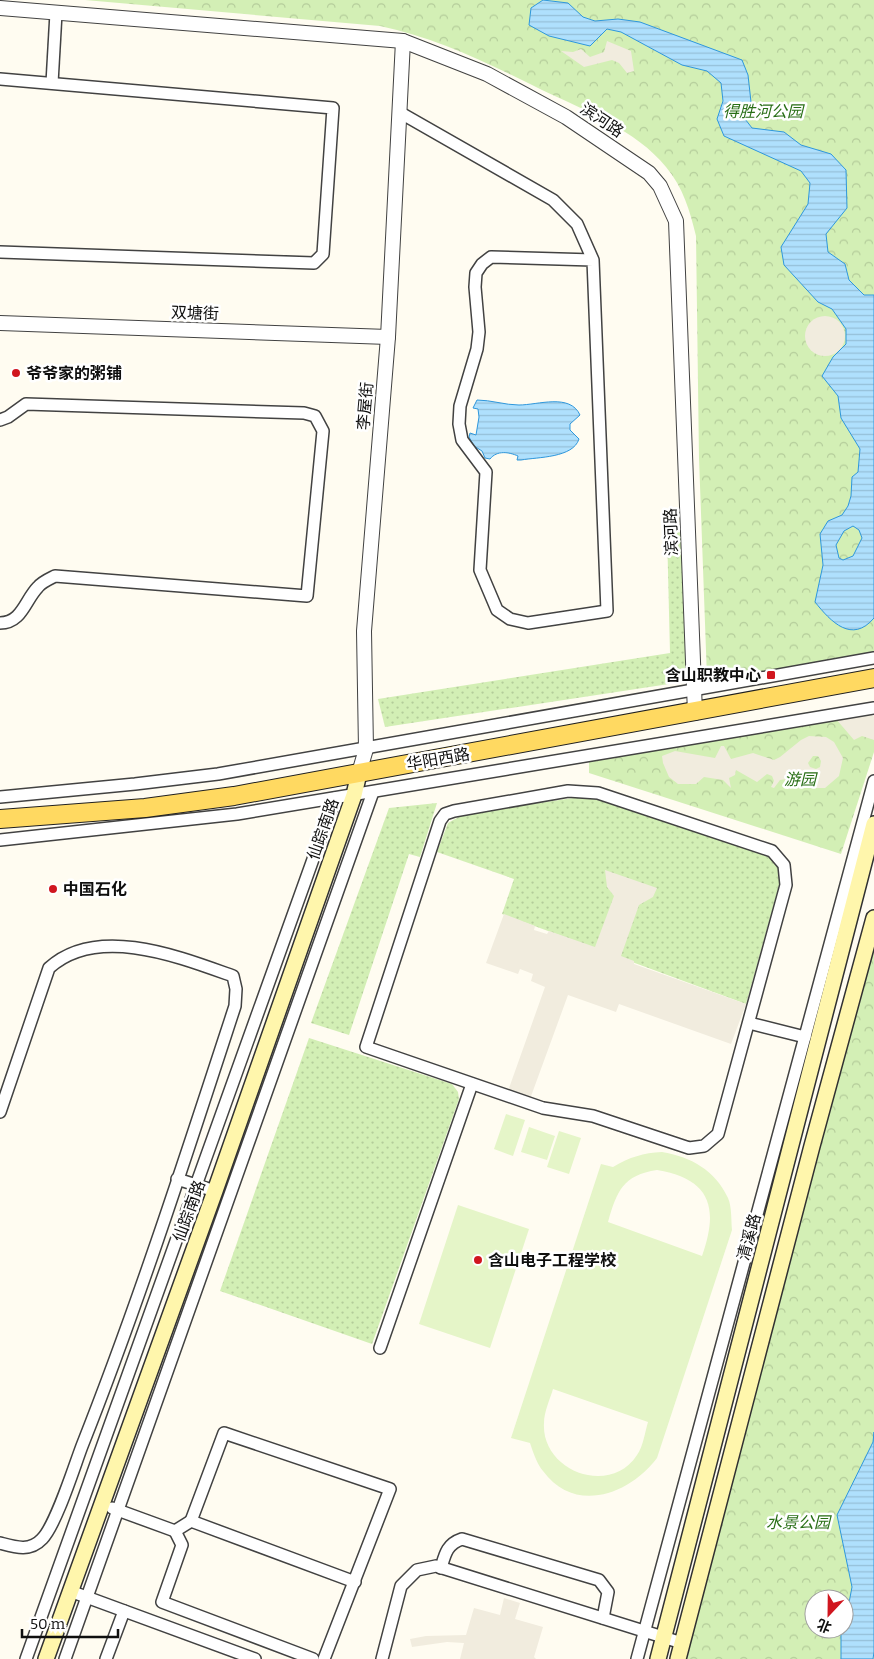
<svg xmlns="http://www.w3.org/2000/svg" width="874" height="1659" font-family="Bitter,'Noto Sans SC',serif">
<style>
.grass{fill:url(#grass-dots)}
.park{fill:url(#park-crowns);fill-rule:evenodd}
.pitch{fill:#e5f5c8;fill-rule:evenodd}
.plaza{fill:#f1ecde;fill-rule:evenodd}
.water{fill:url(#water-rules);stroke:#2e97dc;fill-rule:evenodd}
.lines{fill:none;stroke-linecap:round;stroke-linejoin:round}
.minor-casing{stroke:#424242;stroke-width:14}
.tertiary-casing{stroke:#424242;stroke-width:16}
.secondary-casing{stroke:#313131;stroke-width:18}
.primary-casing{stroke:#202020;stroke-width:20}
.minor{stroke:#fff;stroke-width:11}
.tertiary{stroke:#fff;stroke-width:14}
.secondary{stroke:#fff6ac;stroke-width:15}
.primary{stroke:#ffd961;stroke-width:18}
.poi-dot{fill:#d0161f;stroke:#fff;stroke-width:2}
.labels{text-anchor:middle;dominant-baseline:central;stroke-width:5;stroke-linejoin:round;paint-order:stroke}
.park-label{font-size:16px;font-style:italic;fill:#296f17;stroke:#fff}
.street-label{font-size:16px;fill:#0f0f0f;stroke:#fff}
.poi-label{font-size:16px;font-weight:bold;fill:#0f0f0f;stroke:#fff;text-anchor:start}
</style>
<defs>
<pattern id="grass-dots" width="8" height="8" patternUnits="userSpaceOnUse" patternTransform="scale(1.25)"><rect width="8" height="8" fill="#d3efb5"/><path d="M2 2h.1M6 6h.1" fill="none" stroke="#b4cc9a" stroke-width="1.8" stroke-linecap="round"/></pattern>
<pattern id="park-crowns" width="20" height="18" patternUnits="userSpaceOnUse" patternTransform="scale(1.25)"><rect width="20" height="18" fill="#d3efb5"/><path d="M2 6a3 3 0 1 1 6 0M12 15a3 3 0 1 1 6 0" fill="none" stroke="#b4cc9a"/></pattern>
<pattern id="water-rules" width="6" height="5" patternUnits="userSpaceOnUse" patternTransform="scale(1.25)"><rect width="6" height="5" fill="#afe0fd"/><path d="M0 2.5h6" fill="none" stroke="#95bfd8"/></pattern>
</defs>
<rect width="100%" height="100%" fill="#fffcf1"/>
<!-- grass -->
<g class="grass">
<polygon points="674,530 681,533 684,541 687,674 669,684 385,727 378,699 670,653 667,531"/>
<path d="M587 796 769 853C778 862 781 869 780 882L746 1004 502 914 514 879 437 852 448 823 464 814Z"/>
<polygon points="437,803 420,857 409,854 349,1035 311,1023 389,808"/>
<polygon points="309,1038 452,1084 458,1092 459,1099 372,1344 220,1291"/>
</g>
<!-- park -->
<g class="park">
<path d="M85 0H874V652L719 690 707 678 699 458 696 236C690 211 683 187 666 167 636 130 584 110 542 90 490 64 437 38 380 26Z"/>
<polygon points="852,708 874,717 874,752 841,854 589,773 589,761"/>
<path d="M874 943V1659H682ZM814 1599H844V1629H814Z"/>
</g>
<!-- pitch -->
<g class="pitch">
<polygon points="506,1114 525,1120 513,1156 494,1149"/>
<polygon points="529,1127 555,1136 547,1160 521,1152"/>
<polygon points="559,1131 581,1138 569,1174 547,1167"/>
<path d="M662 1152C691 1157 715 1170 728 1198 732 1207 731 1220 732 1230L657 1458C630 1494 575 1515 543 1471 537 1464 533 1452 530 1443L511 1438 601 1164 613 1167C630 1157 643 1153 662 1152ZM657 1170C711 1179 719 1208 702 1256L608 1222C617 1191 623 1175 657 1170ZM553 1389 648 1422C645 1432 643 1447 637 1455 610 1497 541 1471 544 1423 544 1412 550 1399 553 1389Z"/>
<polygon points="458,1205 529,1229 490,1348 419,1324"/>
</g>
<!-- plaza -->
<g class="plaza">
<polygon points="607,41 631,51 634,71 627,73 619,63 612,60 584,67 561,51 573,52 581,49 590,57 604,52"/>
<circle cx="825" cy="336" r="20"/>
<polygon points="830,712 868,712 874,717 874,740 862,736 854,740"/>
<path d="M809 736 826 737 834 742 843 758 839 776 825 788H807L787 779 780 780 774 788 771 787 774 781 772 776 767 774 757 782 736 770 735 775 729 778 731 788 723 780 704 777 696 784H678L669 777 663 763 662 756 675 751 715 758 721 746H724L731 759 753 753 774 760 780 757 801 740ZM813 756H818L821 761 820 767 816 769 810 767 808 763Z"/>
<polygon points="605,870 657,888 653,897 639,905 621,956 634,961 634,964 746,1004 731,1044 619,1004 616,1012 568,995 530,1099 508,1091 545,987 531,981 533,974 520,969 518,974 486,963 504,914 535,926 534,930 547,934 549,931 595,947 614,896 607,887"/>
<polygon points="504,1598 520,1603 515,1619 543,1627 534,1657 536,1659 460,1659 464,1643 447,1642 412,1647 410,1639 426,1636 466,1635 474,1608 500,1615"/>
</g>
<!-- water -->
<g class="water">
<path d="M543 0 568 3 583 17 595 21 618 19 640 22 742 60 748 75 751 102 742 115 752 128 784 132 801 145 831 154 846 170 847 208 826 234 828 252 845 264 849 280 864 295H874V618C852 644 831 622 815 602L823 565 820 534 828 521 842 515 848 506 851 496 852 477 858 472 860 449 841 418 838 396 822 376 833 357 846 344V329L832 309 818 302 784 265 781 247 808 204 810 183 801 171 724 136 717 119 723 101 721 83 707 71 682 65 621 32 607 29 590 46 549 36 529 25 531 8ZM853 526 859 530 862 538 853 556 843 560 839 558 836 545 844 531Z"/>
<path d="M477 400C491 400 505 405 519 405 538 405 570 393 580 415L570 424V430L579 439C573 458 538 457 521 460H517L518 456C509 452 497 450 490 459L485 458 482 451 474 446 469 437 470 433 476 435 479 417 478 409 473 408Z"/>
<polygon points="874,1432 874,1652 873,1659 841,1659 841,1631 844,1629 852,1587 837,1515 873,1442"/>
</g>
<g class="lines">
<defs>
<g id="minor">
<polyline points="0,79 333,108 323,254 314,263 0,252"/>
<polyline points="52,83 56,13"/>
<polyline points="399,112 553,200 577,224 593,260 607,611 528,623 510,619 497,610 480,570 486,472 462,440 459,424 460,406 477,349 479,332 475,287 476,273 482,264 491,257 593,260"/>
<path d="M0 420 8 417 26 404 304 413 315 416 323 431 307 596 55 576C49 579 42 582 38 587 25 600 22 623 0 623"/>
<polygon points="568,791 598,793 772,851 784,865 786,885 718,1134 704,1146 689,1148 593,1116 543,1108 366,1047 440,821 445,814 454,811"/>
<polyline points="0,797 135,784 218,774 874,658"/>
<polyline points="0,840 237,814 874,708"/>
<polyline points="749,1023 805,1037"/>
<path d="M0 1112 49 968C97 924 180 957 233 976L236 989 235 1006C187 1153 139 1302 82 1446 74 1467 56 1525 42 1539 30 1552 15 1547 0 1543"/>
<polyline points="177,1179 215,1191"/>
<polyline points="380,1348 472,1084"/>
<polyline points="112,1508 175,1531 191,1521 355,1582"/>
<polyline points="191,1521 224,1433 390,1489 324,1659"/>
<polyline points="175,1531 182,1545 162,1602 313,1659"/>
<path d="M441 1568C445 1554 447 1544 462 1539L599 1580 608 1592 603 1618"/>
<polyline points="70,1591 255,1659"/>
<polyline points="26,1659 335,798"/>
<polyline points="65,1659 373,792"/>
<polyline points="106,1659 124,1611"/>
<polyline points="382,1659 401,1586 417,1570 436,1566 682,1643"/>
<polyline points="637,1659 874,781"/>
</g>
<g id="tertiary">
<polyline points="0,8 403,41 487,74 566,117 649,173 660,186 676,221 695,713"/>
<polyline points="0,323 388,337"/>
<polyline points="359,773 366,749 364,631 388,337 403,41"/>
</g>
<g id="secondary">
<polyline points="46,1659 215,1191 354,795 359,773"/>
<polyline points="658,1659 874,824"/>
<polyline points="678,1659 812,1146 874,918"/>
</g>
<polyline id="primary" points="0,819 145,808 234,796 874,678"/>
</defs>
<!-- minor casing -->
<use href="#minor" class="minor-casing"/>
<!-- tertiary casing -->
<use href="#tertiary" class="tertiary-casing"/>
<!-- secondary casing -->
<use href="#secondary" class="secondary-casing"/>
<!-- primary casing -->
<use href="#primary" class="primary-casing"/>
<!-- minor -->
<use href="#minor" class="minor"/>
<!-- tertiary -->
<use href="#tertiary" class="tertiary"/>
<!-- secondary -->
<use href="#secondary" class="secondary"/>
<!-- primary -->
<use href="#primary" class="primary"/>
</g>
<!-- markers -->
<g class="poi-dot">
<circle cx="16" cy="373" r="5"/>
<rect x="766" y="670" width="10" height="10" rx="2.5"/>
<circle cx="53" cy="889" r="5"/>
<circle cx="478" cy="1260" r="5"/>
</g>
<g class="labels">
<!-- park labels -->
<g class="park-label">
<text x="763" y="111">得胜河公园</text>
<text x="800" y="779">游园</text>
<text x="798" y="1522">水景公园</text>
</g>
<!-- street labels -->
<g class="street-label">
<text transform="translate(602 120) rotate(34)">滨河路</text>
<text transform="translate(195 313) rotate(2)">双塘街</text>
<text transform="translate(365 406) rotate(-85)">李屋街</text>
<text transform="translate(671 532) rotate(-92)">滨河路</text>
<text transform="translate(438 759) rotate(-10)">华阳西路</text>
<text transform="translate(323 829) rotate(-71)">仙踪南路</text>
<text transform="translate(189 1211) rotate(-70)">仙踪南路</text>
<text transform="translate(749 1237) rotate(-75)">清溪路</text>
</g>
<!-- poi labels -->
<g class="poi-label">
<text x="26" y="373">爷爷家的粥铺</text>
<text x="761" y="675" text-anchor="end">含山职教中心</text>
<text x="63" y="889">中国石化</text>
<text x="488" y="1260">含山电子工程学校</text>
</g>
</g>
<!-- north arrow -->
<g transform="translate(829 1614) rotate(202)"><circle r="24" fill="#ffffff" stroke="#9f9f9f"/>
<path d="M0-4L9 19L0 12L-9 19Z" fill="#d0161f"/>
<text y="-8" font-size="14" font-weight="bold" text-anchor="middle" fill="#0f0f0f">北</text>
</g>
<!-- scale -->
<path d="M22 1629v8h96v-8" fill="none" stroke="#0f0f0f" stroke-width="2.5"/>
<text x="30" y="1629" font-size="15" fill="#0f0f0f" stroke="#ffffff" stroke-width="4" paint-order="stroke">50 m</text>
</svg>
